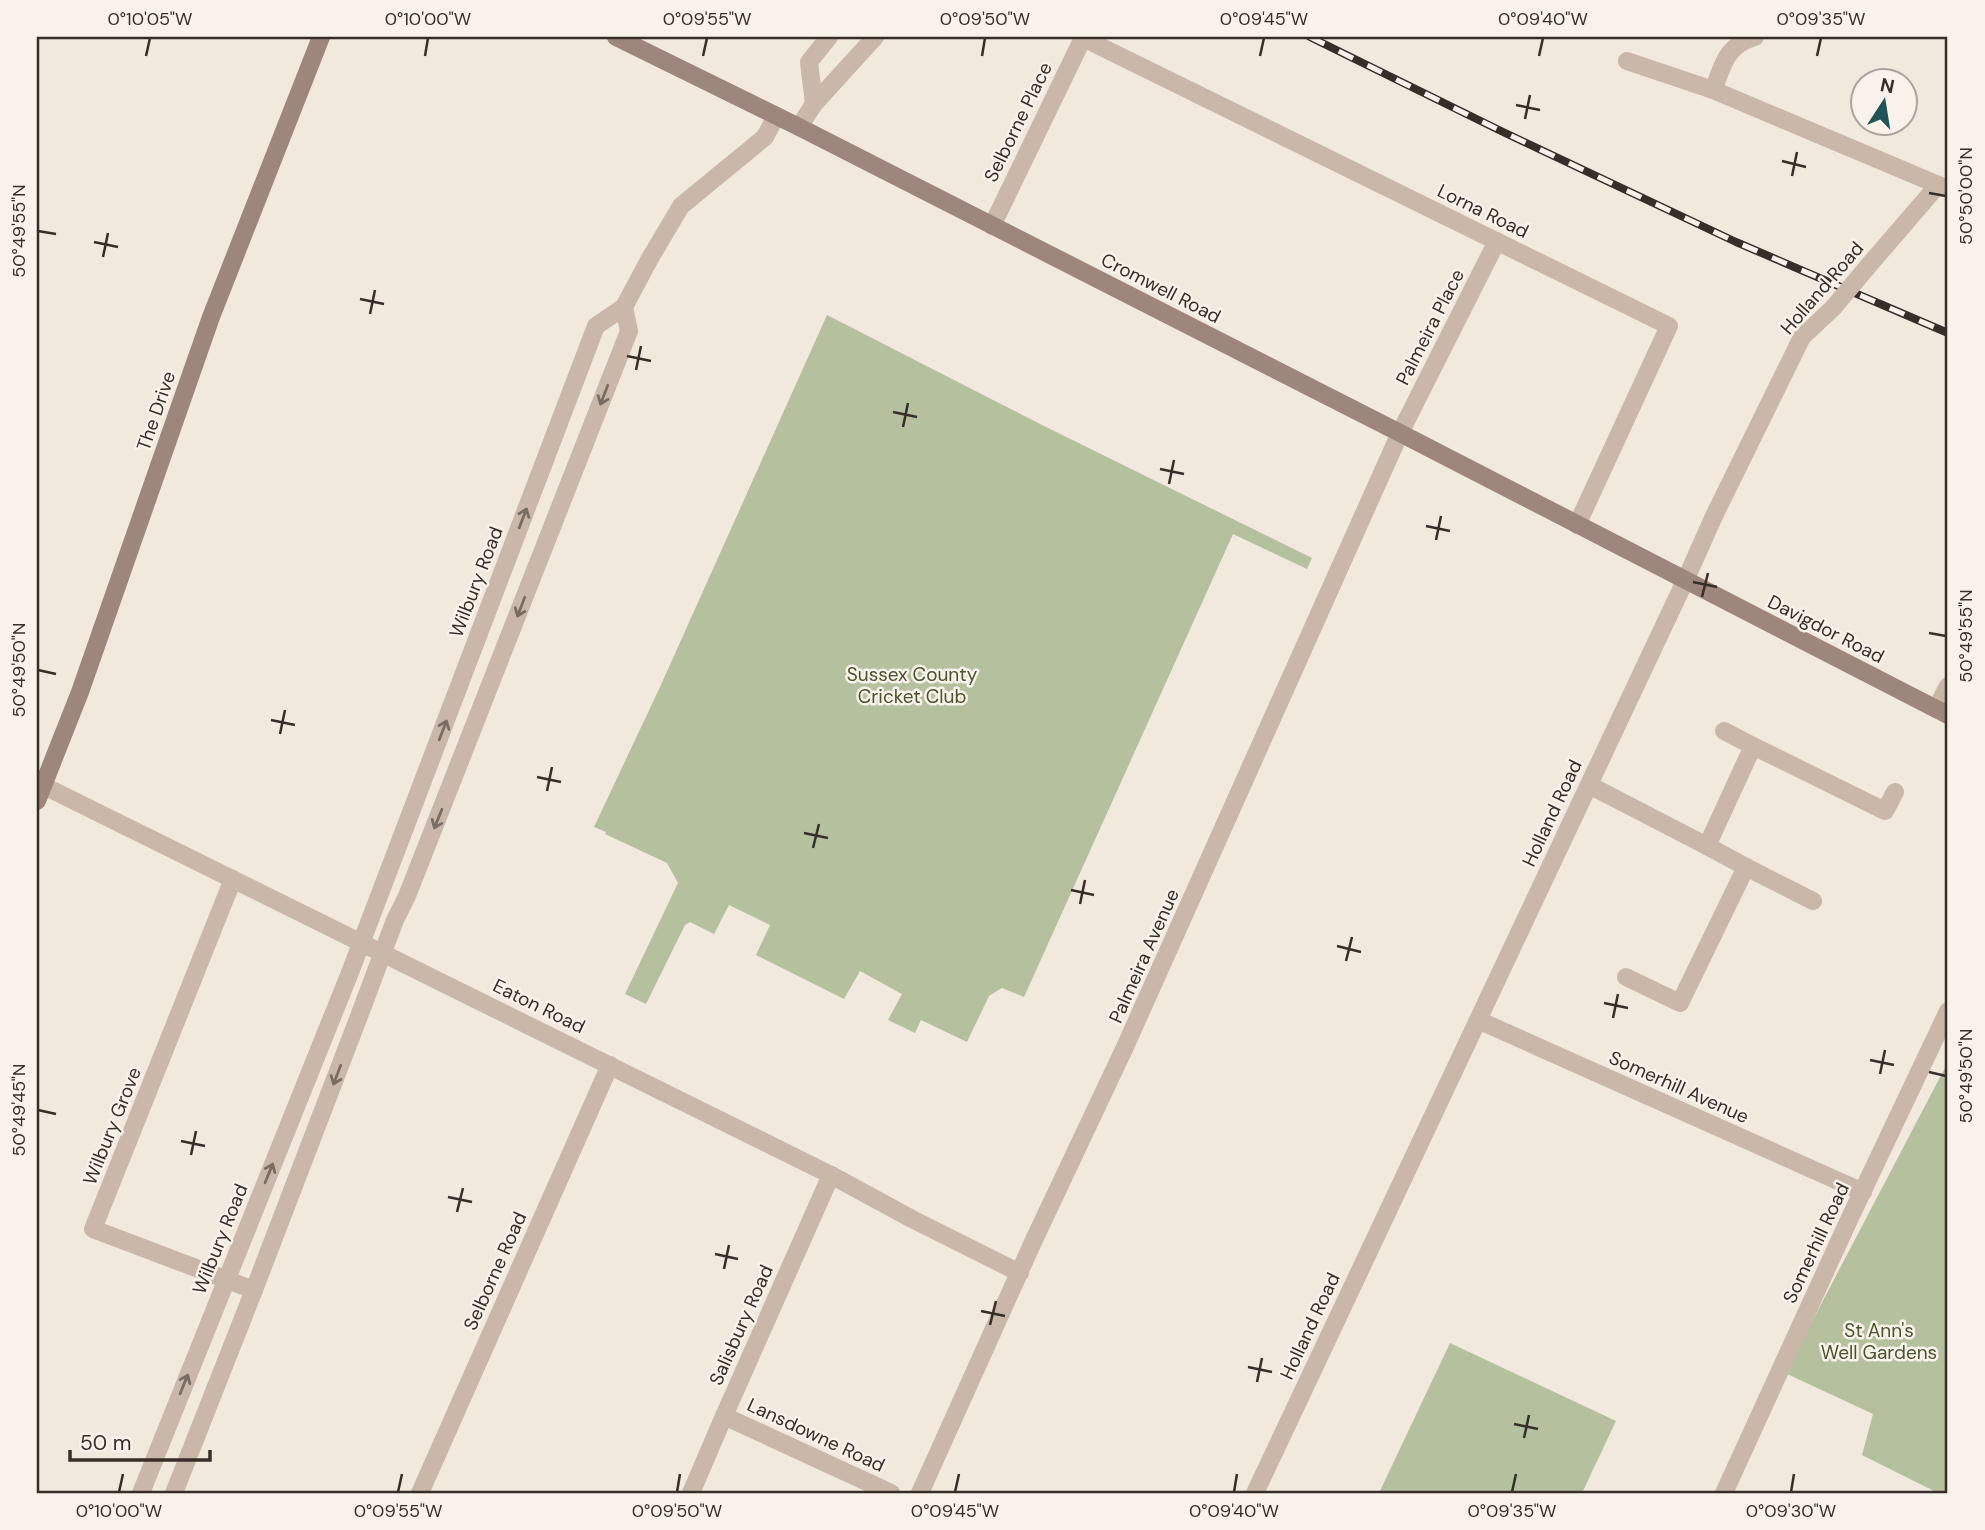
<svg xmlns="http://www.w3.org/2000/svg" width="1985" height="1530" font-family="'DM Sans',sans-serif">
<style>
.green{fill:#b5c09f}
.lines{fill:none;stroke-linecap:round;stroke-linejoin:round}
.street{stroke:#c9b8aa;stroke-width:18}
.secondary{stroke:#9d877c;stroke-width:18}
.rail-casing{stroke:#372e29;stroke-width:8}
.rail{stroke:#f9f2ea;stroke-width:5;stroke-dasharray:16;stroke-linecap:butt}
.street-bridge{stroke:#c9b8aa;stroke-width:18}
.oneway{stroke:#796c63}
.ticks{fill:none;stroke:#372e29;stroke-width:2.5}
.labels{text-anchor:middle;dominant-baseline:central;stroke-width:5;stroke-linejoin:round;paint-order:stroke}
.street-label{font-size:19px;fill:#372e29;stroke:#f9f2ea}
.park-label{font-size:19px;fill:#47542e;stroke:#f9f2ea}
.neatline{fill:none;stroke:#372e29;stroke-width:2.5}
.ticks-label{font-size:18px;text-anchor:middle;fill:#372e29}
</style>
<rect width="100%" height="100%" fill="#f1e8de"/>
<!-- green -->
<g class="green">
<polygon points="827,315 1044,426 1312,558 1307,569 1233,534 1024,997 1002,988 989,996 967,1042 921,1020 915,1033 888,1020 902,994 860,971 844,999 756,955 770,925 729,905 714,934 690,922 685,925 646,1004 625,994 678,883 667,863 605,834 606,832 594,827 660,687"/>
<polygon points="1948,1062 1948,1493 1938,1493 1862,1455 1873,1414 1785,1373"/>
<polygon points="1450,1343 1616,1421 1582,1493 1379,1493"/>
</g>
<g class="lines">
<!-- street -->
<g class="street">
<polyline points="1081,37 1669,326 1577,525"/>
<polyline points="1627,61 1713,90 1948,189"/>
<path d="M1713 90C1724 64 1725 46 1755 37"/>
<polyline points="814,104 809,62 829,37"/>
<polyline points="799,127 814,104 875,37"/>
<polyline points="992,226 1083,38"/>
<polyline points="1870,264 1938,185"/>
<polyline points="1936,709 1948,686"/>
<polyline points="1724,731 1753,746"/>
<polyline points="42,785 831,1175 912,1219 1020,1273"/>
<polyline points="1589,785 1707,846"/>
<polyline points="1746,867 1813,901"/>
<polyline points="233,879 93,1229 254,1290"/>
<polyline points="1626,977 1680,1003 1746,867 1707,846 1753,746 1885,811 1895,792"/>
<polyline points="1478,1020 1863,1192"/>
<polyline points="724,1416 891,1493"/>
<polyline points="141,1493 349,975 596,326 624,307 649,260 681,206 765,137 776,116"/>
<polyline points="174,1493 254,1290 361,1011 395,920 407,896 620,354 629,331 624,307"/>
<polyline points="420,1493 610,1065"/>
<polyline points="691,1493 724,1416 831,1175"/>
<polyline points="920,1493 1033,1242 1125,1047 1400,433 1497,241"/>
<polyline points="1255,1493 1685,581 1714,516 1802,337 1833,308"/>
<polyline points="1724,1493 1848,1222 1948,1011"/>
</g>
<!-- secondary -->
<g class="secondary">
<polyline points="616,37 799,127 1400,433 1948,715"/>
<polyline points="37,801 80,692 211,317 321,37"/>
</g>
<defs>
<polyline id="rail" points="1310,37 1501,131 1736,242 1948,333"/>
</defs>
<!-- rail casing -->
<use href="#rail" class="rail-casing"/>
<!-- rail -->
<use href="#rail" class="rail"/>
<!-- street-bridge -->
<polyline class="street-bridge" points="1833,308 1870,264"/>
</g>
<!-- one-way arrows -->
<defs><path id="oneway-shaft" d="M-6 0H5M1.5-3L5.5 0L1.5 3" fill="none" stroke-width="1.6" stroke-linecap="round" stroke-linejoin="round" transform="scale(1.75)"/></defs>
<g class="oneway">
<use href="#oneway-shaft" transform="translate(604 395) rotate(111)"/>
<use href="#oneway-shaft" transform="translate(523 518) rotate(-69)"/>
<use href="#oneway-shaft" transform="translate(521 607) rotate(111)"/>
<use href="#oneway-shaft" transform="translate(443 730) rotate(-69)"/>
<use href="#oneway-shaft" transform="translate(438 819) rotate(112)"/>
<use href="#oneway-shaft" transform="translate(337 1075) rotate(111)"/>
<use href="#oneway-shaft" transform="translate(269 1173) rotate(-68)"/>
<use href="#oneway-shaft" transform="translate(184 1384) rotate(-68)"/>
</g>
<!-- ticks -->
<path class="ticks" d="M146 56 150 38M425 56 428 38M703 56 707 38M982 56 985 38M1260 56 1264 38M1539 56 1543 38M1817 56 1821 38M1516 105 1540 110M1525 119 1530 95M1782 161 1806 167M1792 176 1797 152M1929 193 1946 196M38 231 56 234M94 242 118 247M103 257 108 233M360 299 384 304M370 314 375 290M627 356 651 361M636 370 641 346M893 412 917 417M903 427 908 403M1160 469 1184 474M1169 484 1174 460M1426 526 1450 531M1436 540 1441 516M1693 582 1717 587M1702 597 1708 573M1929 633 1946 636M38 670 56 674M271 720 295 725M280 734 285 710M537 777 561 782M547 791 552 767M804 833 828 838M813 848 819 824M1071 890 1094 895M1080 904 1085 880M1337 946 1361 952M1346 961 1352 937M1604 1003 1628 1008M1613 1018 1618 994M1870 1060 1894 1065M1929 1072 1946 1076M1880 1074 1885 1050M38 1110 56 1114M181 1141 205 1146M191 1155 196 1131M448 1197 472 1202M457 1212 463 1188M715 1254 738 1259M724 1269 729 1245M981 1311 1005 1316M990 1325 996 1301M1248 1367 1272 1372M1257 1382 1262 1358M1514 1424 1538 1429M1524 1438 1529 1415M119 1492 123 1474M398 1492 402 1474M677 1492 680 1474M955 1492 959 1474M1234 1492 1237 1474M1512 1492 1516 1474M1791 1492 1794 1474"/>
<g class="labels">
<!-- street labels -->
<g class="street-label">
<text transform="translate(1018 122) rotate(-64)">Selborne Place</text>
<text transform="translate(1483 211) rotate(26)">Lorna Road</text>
<text transform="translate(1161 288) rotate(27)">Cromwell Road</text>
<text transform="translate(1822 288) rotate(-49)">Holland Road</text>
<text transform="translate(1430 327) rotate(-63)">Palmeira Place</text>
<text transform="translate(156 411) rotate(-71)">The Drive</text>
<text transform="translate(476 582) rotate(-69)">Wilbury Road</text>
<text transform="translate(1826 629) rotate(27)">Davigdor Road</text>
<text transform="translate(1552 813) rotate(-65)">Holland Road</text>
<text transform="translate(1144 956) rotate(-66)">Palmeira Avenue</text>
<text transform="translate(539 1006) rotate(26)">Eaton Road</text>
<text transform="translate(1679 1087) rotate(24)">Somerhill Avenue</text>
<text transform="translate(112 1126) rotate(-68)">Wilbury Grove</text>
<text transform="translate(220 1239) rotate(-68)">Wilbury Road</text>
<text transform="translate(1816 1243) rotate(-65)">Somerhill Road</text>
<text transform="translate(495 1271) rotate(-66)">Selborne Road</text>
<text transform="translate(741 1325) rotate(-66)">Salisbury Road</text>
<text transform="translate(1310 1326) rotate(-65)">Holland Road</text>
<text transform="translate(816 1435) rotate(25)">Lansdowne Road</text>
</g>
<!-- park labels -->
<g class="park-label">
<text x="912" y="674">Sussex County<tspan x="912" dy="22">Cricket Club</tspan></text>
<text x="1879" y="1330">St Ann's<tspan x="1879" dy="22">Well Gardens</tspan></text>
</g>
</g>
<!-- border -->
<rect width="1985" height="1530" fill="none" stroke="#f9f2ea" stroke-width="77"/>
<!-- north arrow -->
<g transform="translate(1884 102) rotate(12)"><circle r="33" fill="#f9f2ea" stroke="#aba49d" stroke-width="2"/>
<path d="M0-5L12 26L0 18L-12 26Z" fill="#215457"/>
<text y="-10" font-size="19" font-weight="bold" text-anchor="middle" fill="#372e29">N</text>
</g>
<!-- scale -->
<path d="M70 1450v10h140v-10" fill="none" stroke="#372e29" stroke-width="3.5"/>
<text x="80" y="1450" font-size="21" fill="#372e29" stroke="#f9f2ea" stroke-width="5" paint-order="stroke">50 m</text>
<rect x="38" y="38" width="1908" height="1454" class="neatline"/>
<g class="ticks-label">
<text x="150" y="25">0°10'05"W</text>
<text x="428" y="25">0°10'00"W</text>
<text x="707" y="25">0°09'55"W</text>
<text x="985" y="25">0°09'50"W</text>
<text x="1264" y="25">0°09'45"W</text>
<text x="1543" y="25">0°09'40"W</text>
<text x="1821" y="25">0°09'35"W</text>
<text transform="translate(1966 196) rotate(-90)" y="6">50°50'00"N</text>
<text transform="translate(19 231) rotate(-90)" y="6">50°49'55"N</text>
<text transform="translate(1966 636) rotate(-90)" y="6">50°49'55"N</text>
<text transform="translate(19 670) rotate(-90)" y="6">50°49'50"N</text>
<text transform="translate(1966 1076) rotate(-90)" y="6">50°49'50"N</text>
<text transform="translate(19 1110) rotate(-90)" y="6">50°49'45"N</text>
<text x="119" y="1517">0°10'00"W</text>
<text x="398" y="1517">0°09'55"W</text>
<text x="677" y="1517">0°09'50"W</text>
<text x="955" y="1517">0°09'45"W</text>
<text x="1234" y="1517">0°09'40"W</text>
<text x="1512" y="1517">0°09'35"W</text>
<text x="1791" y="1517">0°09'30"W</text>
</g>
</svg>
